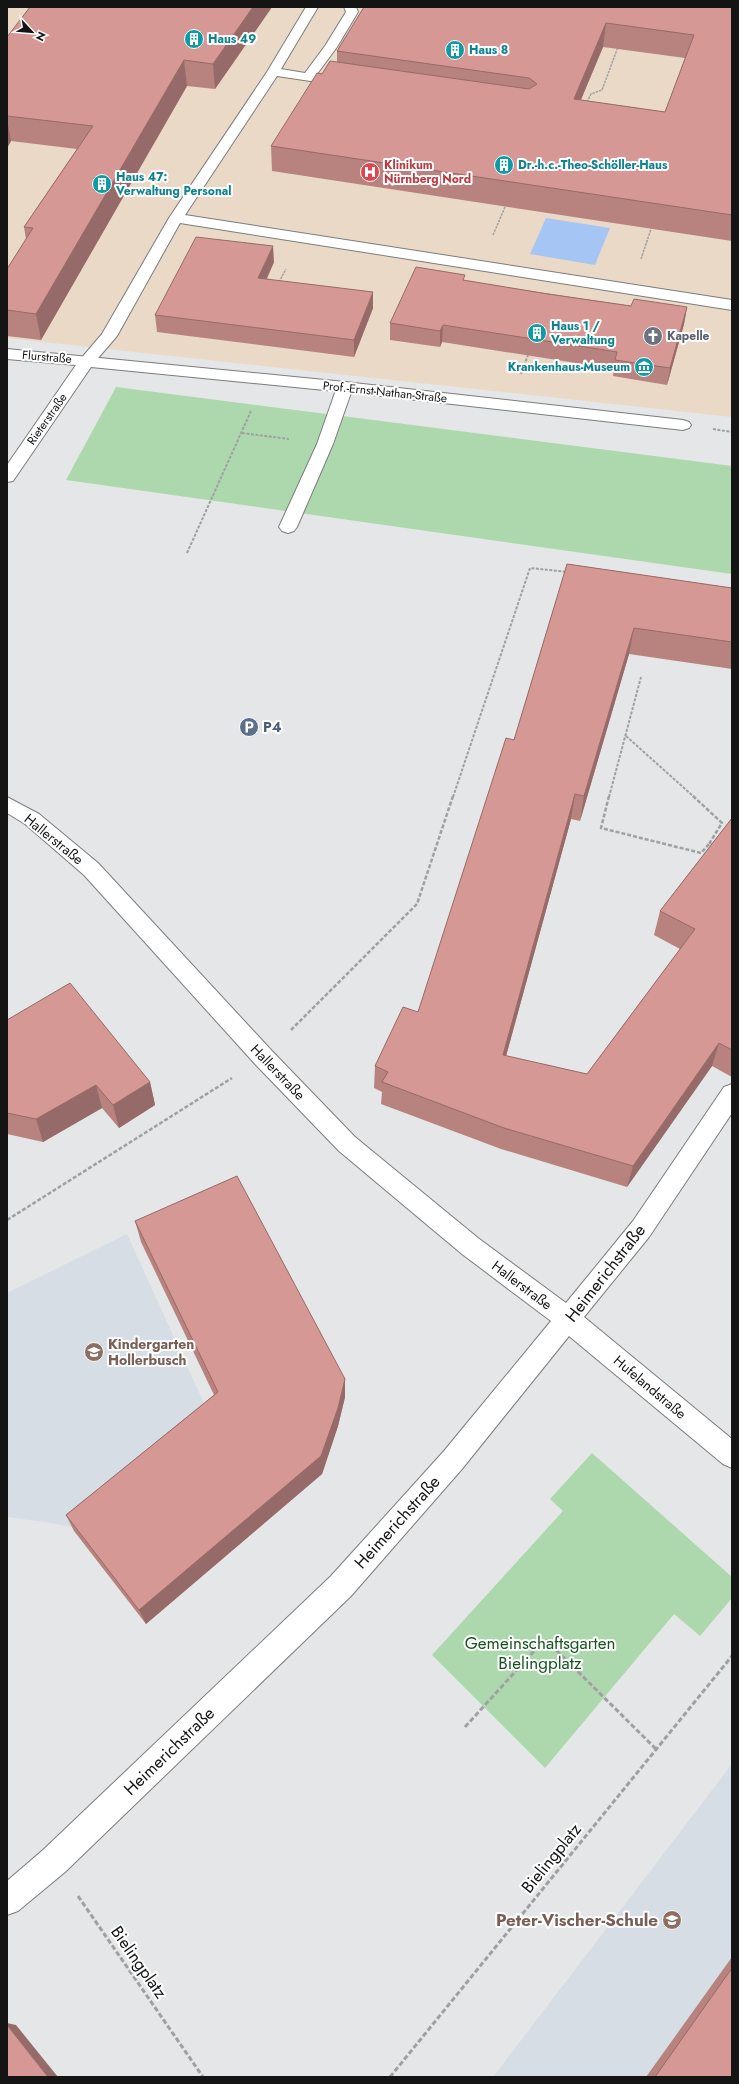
<svg xmlns="http://www.w3.org/2000/svg" width="739" height="2084" font-family="Jost,sans-serif">
<style>
.built{fill:#d6dde4}
.medical{fill:#ebd9c8}
.green{fill:#add8ad}
.water{fill:#a5c5f4}
.lines{fill:none;stroke-linecap:round;stroke-linejoin:round}
.lane-casing{stroke:#7b7c7d;stroke-width:2}
.street-casing{stroke:#7b7c7d;stroke-width:2}
.path-far3{stroke:#9fa0a1;stroke-width:1.5;stroke-dasharray:2.5 1;stroke-linecap:butt}
.path-far2{stroke:#9fa0a1;stroke-width:2;stroke-dasharray:3 1.5;stroke-linecap:butt}
.path-far1{stroke:#9fa0a1;stroke-width:2.5;stroke-dasharray:4 2;stroke-linecap:butt}
.path{stroke:#9fa0a1;stroke-width:3;stroke-dasharray:5 2.5;stroke-linecap:butt}
.lane{fill:#fff;fill-rule:evenodd}
.street{fill:#fff;fill-rule:evenodd}
.wall{fill:#b8837f;fill-rule:evenodd}
.shaded-wall{fill:#966a68}
.building{fill:#d69894;stroke:#966a68;fill-rule:evenodd}
.labels{text-anchor:middle;dominant-baseline:central;stroke-width:4;stroke-linejoin:round;paint-order:stroke}
.far-culture-label{font-size:12px;font-weight:bold;fill:#0d838f;stroke:#fff;text-anchor:start}
.far-health-label{font-size:12px;font-weight:bold;fill:#be3a42;stroke:#fff;text-anchor:start}
.far-worship-label{font-size:12px;font-weight:bold;fill:#5b616d;stroke:#fff;text-anchor:start}
.far-street-label{font-size:12px;fill:#141414;stroke:#fff}
.service-label{font-size:14px;font-weight:bold;fill:#4e5e75;stroke:#fff;text-anchor:start}
.street-label{font-size:14px;fill:#141414;stroke:#fff}
.education-label{font-size:14px;font-weight:bold;fill:#785e54;stroke:#fff;text-anchor:start}
.near-street-label{font-size:17px;fill:#141414;stroke:#fff}
.near-park-label{font-size:17px;fill:#16531d;stroke:#fff}
.near-education-label{font-size:17px;font-weight:bold;fill:#785e54;stroke:#fff;text-anchor:end}
</style>
<rect width="100%" height="100%" fill="#e5e6e7"/>
<!-- built -->
<g class="built">
<polygon points="127,1234 207,1410 208,1557 52,1523 7,1517 7,1293"/>
<polygon points="732,1764 732,2077 493,2077"/>
</g>
<!-- medical -->
<polygon class="medical" points="7,7 732,7 732,417 7,338"/>
<!-- green -->
<g class="green">
<polygon points="116,387 732,466 732,574 66,480"/>
<polygon points="592,1453 732,1577 732,1598 700,1636 674,1614 545,1768 432,1655 563,1511 550,1499"/>
</g>
<!-- water -->
<polygon class="water" points="546,218 610,228 595,265 530,254"/>
<g class="lines">
<defs>
<g id="lane">
<polygon points="306,7 318,7 281,69 305,73 325,46 346,12 344,7 356,7 358,12 337,47 317,74 344,78 350,82 344,86 277,76 185,215 732,300 732,310 180,223 117,336 93,364 81,364 79,361 102,334 169,218 267,72"/>
<polygon points="345,382 351,384 353,387 333,444 297,527 294,531 288,533 282,531 279,527 317,444 337,387 339,384"/>
</g>
<g id="street">
<polygon points="7,349 345,382 683,420 689,422 691,425 689,428 683,430 345,392 91,367 13,481 7,482 7,465 76,365 7,359"/>
<polygon points="7,797 39,814 98,863 272,1051 355,1137 478,1238 566,1303 633,1221 724,1087 732,1084 732,1113 649,1237 584,1317 732,1439 732,1468 723,1464 569,1336 462,1469 351,1596 65,1872 18,1911 7,1915 7,1881 43,1850 331,1576 444,1451 551,1321 462,1254 339,1151 256,1065 84,875 25,824 7,813"/>
</g>
</defs>
<!-- lane casing -->
<use href="#lane" class="lane-casing"/>
<!-- street casing -->
<use href="#street" class="street-casing"/>
<!-- path-far3 -->
<g class="path-far3">
<polyline points="587,102 591,94 602,90 618,47"/>
<polyline points="493,235 505,207"/>
<polyline points="641,259 651,229"/>
<polyline points="279,282 286,269"/>
</g>
<!-- path-far2 -->
<g class="path-far2">
<polyline points="521,374 528,355"/>
<polyline points="713,429 732,432"/>
<polyline points="242,433 289,439"/>
<polyline points="187,553 251,411"/>
<polyline points="626,736 694,797"/>
<polyline points="453,797 530,568 568,572"/>
<polyline points="609,797 641,677"/>
</g>
<!-- path-far1 -->
<g class="path-far1">
<polyline points="609,796 601,828 701,853 709,844 713,845"/>
<polyline points="693,796 722,823 709,844"/>
<polyline points="291,1030 417,904 453,796"/>
<polyline points="7,1220 232,1078"/>
</g>
<!-- path -->
<g class="path">
<polyline points="465,1727 545,1639 656,1749"/>
<polyline points="78,1896 203,2077"/>
<polyline points="390,2077 732,1656"/>
</g>
<!-- lane -->
<use href="#lane" class="lane"/>
<!-- street -->
<use href="#street" class="street"/>
</g>
<!-- wall -->
<g class="wall">
<polygon points="272,7 215,89 187,86 41,340 7,336 7,269 26,239 24,227 77,149 11,141 7,148 7,37"/>
<path d="M732 7V241L272 171 271 146 322 74 337 62V51ZM603 47 685 58 665 112 581 100Z"/>
<polygon points="274,262 267,279 373,308 354,357 157,332 155,315"/>
<polygon points="465,281 631,306 687,307 684,324 667,385 613,376 614,369 442,342 440,347 390,340 390,323"/>
<polygon points="567,564 732,588 732,669 629,654 580,821 571,819 506,1056 587,1074 680,949 654,935 660,911 732,818 732,1077 712,1066 627,1187 501,1149 381,1104 382,1092 374,1088 375,1066 418,1012 514,740"/>
<polygon points="7,1020 150,1082 155,1105 119,1128 102,1108 43,1142 7,1134"/>
<polygon points="135,1221 345,1379 345,1397 338,1426 322,1474 146,1624 74,1531 66,1515 214,1395 141,1242"/>
<polygon points="732,1957 732,2077 646,2077"/>
</g>
<!-- shaded-wall -->
<g class="shaded-wall">
<polygon points="253,7 272,7 215,89 213,64"/>
<polygon points="606,23 603,47 571,123 574,99"/>
<polygon points="184,60 187,86 41,340 36,314"/>
<polygon points="7,120 11,141 7,148"/>
<polygon points="273,246 274,262 259,294 258,278"/>
<polygon points="373,292 373,308 354,357 354,340"/>
<polygon points="687,307 684,324 667,385 670,368"/>
<polygon points="443,325 442,342 440,347 440,331"/>
<polygon points="634,628 629,654 580,821 584,796"/>
<polygon points="575,794 571,819 500,1078 503,1055"/>
<polygon points="719,1043 712,1066 627,1187 633,1166"/>
<polygon points="150,1082 155,1105 119,1128 113,1105"/>
<polygon points="96,1085 102,1108 43,1142 36,1119"/>
<polygon points="345,1379 345,1397 338,1426 322,1474 146,1624 139,1610"/>
<polygon points="7,2023 16,2025 58,2077 48,2077 7,2025"/>
</g>
<!-- building -->
<g class="building">
<polygon points="30,7 253,7 213,64 184,60 36,314 7,310 7,269 33,228 24,227 93,126 7,116 7,37"/>
<path d="M364 7H732V215L271 146 317 73 322 74 330 61 529 89 537 84 529 78 337 51ZM606 23 694 35 665 112 574 99Z"/>
<polygon points="196,237 273,246 258,278 373,292 354,340 155,315"/>
<polygon points="416,267 465,275 463,280 548,294 631,306 634,299 687,307 670,368 615,360 617,352 443,325 440,331 390,323"/>
<polygon points="567,564 732,588 732,642 634,628 584,796 575,794 503,1055 587,1074 695,929 660,911 732,818 732,1050 719,1043 633,1166 504,1128 382,1082 388,1072 375,1066 403,1007 418,1012 506,738 514,740"/>
<polygon points="70,983 150,1082 113,1105 96,1085 36,1119 7,1113 7,1020"/>
<polygon points="237,1176 345,1379 338,1408 321,1456 139,1610 66,1515 218,1392 135,1221"/>
<polygon points="732,1968 732,2077 655,2077"/>
<polygon points="7,2025 48,2077 7,2077"/>
</g>
<!-- icons -->
<defs>
<symbol id="building-disc" viewBox="-11 -11 22 22"><circle r="9.5" fill="#0f9aa8" stroke="#fff"/><path d="M-4-6H4V6H1V3H-1V6H-4ZM-2.5-4.3h1.7v1.8h-1.7ZM.8-4.3h1.7v1.8H.8ZM-2.5-1h1.7V.8h-1.7ZM.8-1h1.7V.8H.8Z" fill="#fff"/></symbol>
<symbol id="hospital-disc" viewBox="-11 -11 22 22"><circle r="9.5" fill="#e0444e" stroke="#fff"/><path d="M-5-5h3v3.5h4V-5h3V5h-3V1.5h-4V5h-3Z" fill="#fff"/></symbol>
<symbol id="church-disc" viewBox="-11 -11 22 22"><circle r="9.5" fill="#6b7280" stroke="#fff"/><path d="M-1.2-6h2.4v3.5h3.3v2.4h-3.3V6h-2.4V-.1h-3.3v-2.4h3.3Z" fill="#fff"/></symbol>
<symbol id="museum-disc" viewBox="-11 -11 22 22"><circle r="9.5" fill="#0f9aa8" stroke="#fff"/><path d="M0-6L6-3V-2H-6V-3ZM-5-1h2V3h-2ZM-1-1h2V3h-2ZM3-1h2V3H3ZM-6 4H6V6H-6Z" fill="#fff"/></symbol>
<symbol id="parking-disc" viewBox="-11 -11 22 22"><circle r="9.5" fill="#5c6f8a" stroke="#fff"/><path d="M-3.5-5.5H1a3.5 3.5 0 0 1 0 7H-1V5.5H-3.5ZM-1-3.4V-.6H.8a1.4 1.4 0 0 0 0-2.8Z" fill="#fff"/></symbol>
<symbol id="school-disc" viewBox="-11 -11 22 22"><circle r="9.5" fill="#8d6e63" stroke="#fff"/><path d="M0-5L7-2L0 1L-7-2ZM-4 1L0 2.5L4 1V4Q0 6-4 4Z" fill="#fff"/></symbol>
</defs>
<g fill-rule="evenodd">
<use href="#building-disc" x="183" y="28" width="22" height="22"/>
<use href="#building-disc" x="444" y="39" width="22" height="22"/>
<use href="#building-disc" x="493" y="154" width="22" height="22"/>
<use href="#hospital-disc" x="359" y="161" width="22" height="22"/>
<use href="#building-disc" x="91" y="173" width="22" height="22"/>
<use href="#building-disc" x="526" y="322" width="22" height="22"/>
<use href="#church-disc" x="642" y="325" width="22" height="22"/>
<use href="#museum-disc" x="633" y="356" width="22" height="22"/>
<use href="#parking-disc" x="238" y="716" width="22" height="22"/>
<use href="#school-disc" x="83" y="1341" width="22" height="22"/>
<use href="#school-disc" x="661" y="1909" width="22" height="22"/>
</g>
<g class="labels">
<!-- far-culture labels -->
<g class="far-culture-label">
<text x="208" y="39">Haus 49</text>
<text x="469" y="50">Haus 8</text>
<text x="518" y="165">Dr.-h.c.-Theo-Schöller-Haus</text>
<text x="116" y="177">Haus 47:<tspan x="116" dy="14">Verwaltung Personal</tspan></text>
<text x="551" y="326">Haus 1 /<tspan x="551" dy="14">Verwaltung</tspan></text>
<text x="630" y="367" text-anchor="end">Krankenhaus-Museum</text>
</g>
<!-- far-health labels -->
<g class="far-health-label">
<text x="384" y="165">Klinikum<tspan x="384" dy="14">Nürnberg Nord</tspan></text>
</g>
<!-- far-worship labels -->
<g class="far-worship-label">
<text x="667" y="336">Kapelle</text>
</g>
<!-- far-street labels -->
<g class="far-street-label">
<text transform="translate(47 357) rotate(5)">Flurstraße</text>
<text transform="translate(385 392) rotate(6)">Prof.-Ernst-Nathan-Straße</text>
<text transform="translate(47 419) rotate(-55)">Rieterstraße</text>
</g>
<!-- service labels -->
<g class="service-label">
<text x="263" y="727">P4</text>
</g>
<!-- street labels -->
<g class="street-label">
<text transform="translate(54 839) rotate(39)">Hallerstraße</text>
<text transform="translate(278 1072) rotate(46)">Hallerstraße</text>
<text transform="translate(522 1285) rotate(37)">Hallerstraße</text>
<text transform="translate(650 1387) rotate(40)">Hufelandstraße</text>
</g>
<!-- education labels -->
<g class="education-label">
<text x="108" y="1344">Kindergarten<tspan x="108" dy="16">Hollerbusch</tspan></text>
</g>
<!-- near-street labels -->
<g class="near-street-label">
<text transform="translate(605 1273) rotate(-52)">Heimerichstraße</text>
<text transform="translate(397 1522) rotate(-48)">Heimerichstraße</text>
<text transform="translate(169 1751) rotate(-44)">Heimerichstraße</text>
<text transform="translate(551 1858) rotate(-51)">Bielingplatz</text>
<text transform="translate(139 1962) rotate(55)">Bielingplatz</text>
</g>
<!-- near-park labels -->
<g class="near-park-label">
<text x="540" y="1643">Gemeinschaftsgarten<tspan x="540" dy="20">Bielingplatz</tspan></text>
</g>
<!-- near-education labels -->
<g class="near-education-label">
<text x="658" y="1920">Peter-Vischer-Schule</text>
</g>
</g>
<!-- border -->
<rect width="739" height="2084" fill="none" stroke="#141414" stroke-width="16"/>
<!-- north arrow -->
<g transform="translate(32 32) rotate(116)" stroke="#ffffff" stroke-width="3" paint-order="stroke">
<path d="M0-3L7 15L0 10L-7 15Z" fill="#141414"/>
<text y="-6" font-size="11" font-weight="bold" text-anchor="middle" fill="#141414">N</text>
</g>
</svg>
